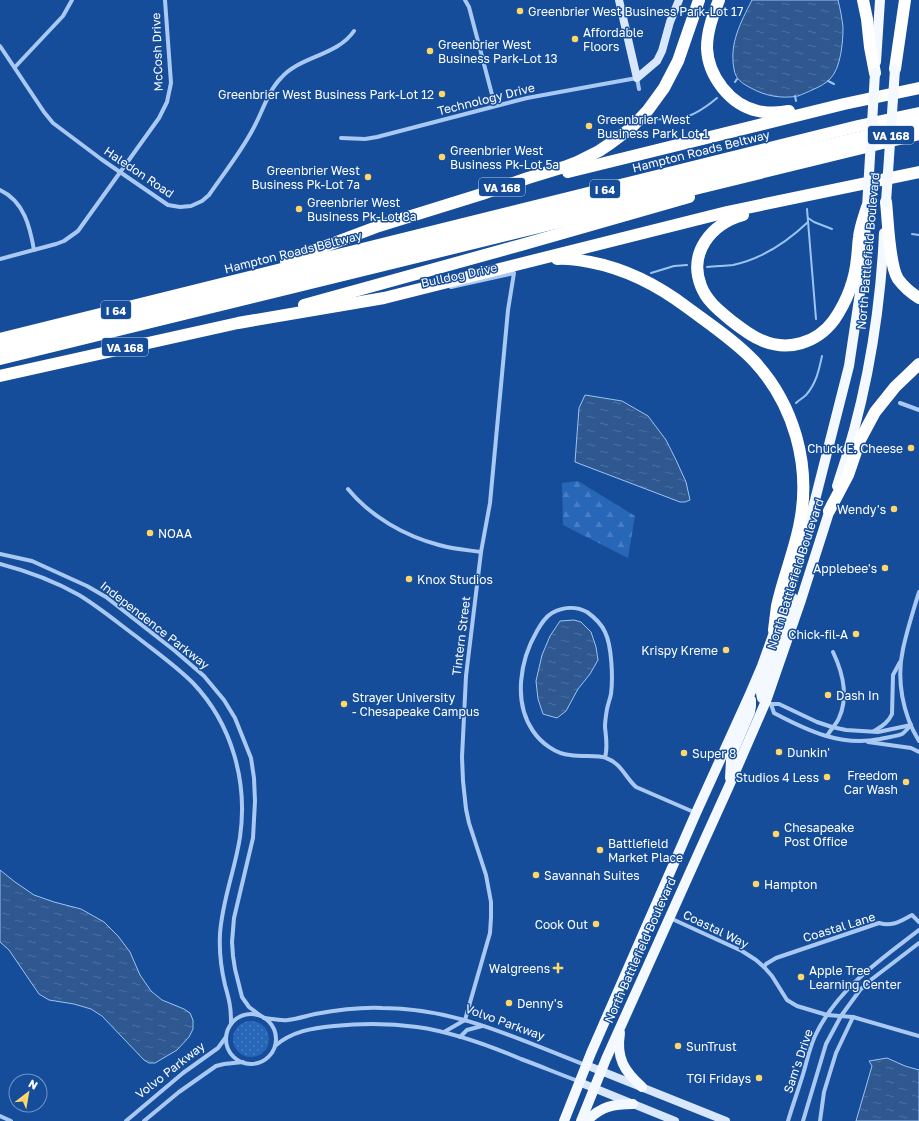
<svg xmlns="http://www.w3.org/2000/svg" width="919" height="1121" font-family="'Golos Text',sans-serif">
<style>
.grass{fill:url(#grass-dots)}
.forest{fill:url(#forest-firs)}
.water{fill:url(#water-ripples);stroke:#9bc4f5}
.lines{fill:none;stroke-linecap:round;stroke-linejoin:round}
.stream{stroke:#9bc4f5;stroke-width:2}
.street{stroke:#a9c9f3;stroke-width:4}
.secondary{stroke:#d8e7fc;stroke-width:8}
.primary{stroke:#f4f8ff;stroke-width:10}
.highway{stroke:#fff;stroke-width:12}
.primary-bridge{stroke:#f4f8ff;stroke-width:10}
.poi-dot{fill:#ffd66a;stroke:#154d9a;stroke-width:1.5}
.labels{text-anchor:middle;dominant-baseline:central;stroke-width:3;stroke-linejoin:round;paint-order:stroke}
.shield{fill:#154d9a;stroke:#b9cae1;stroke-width:1}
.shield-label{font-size:11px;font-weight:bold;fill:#fff}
.poi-label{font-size:12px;fill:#fff;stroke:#154d9a;text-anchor:start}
.street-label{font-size:12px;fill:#fff;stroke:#154d9a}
</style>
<defs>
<pattern id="grass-dots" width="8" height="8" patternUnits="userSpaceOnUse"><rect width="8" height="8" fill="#2866b8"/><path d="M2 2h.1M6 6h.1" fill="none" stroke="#487dc3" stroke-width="1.8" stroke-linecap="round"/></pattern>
<pattern id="forest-firs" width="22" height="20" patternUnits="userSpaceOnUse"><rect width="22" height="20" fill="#2866b8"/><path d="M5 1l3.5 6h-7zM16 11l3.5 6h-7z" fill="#487dc3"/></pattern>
<pattern id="water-ripples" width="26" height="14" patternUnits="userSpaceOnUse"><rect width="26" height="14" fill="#2f5890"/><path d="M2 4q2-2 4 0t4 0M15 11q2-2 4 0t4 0" fill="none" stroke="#4e71a1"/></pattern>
</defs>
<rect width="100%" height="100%" fill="#154d9a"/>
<!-- grass -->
<circle class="grass" cx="251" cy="1039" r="18"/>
<!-- forest -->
<polygon class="forest" points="578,481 635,516 628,558 563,525 562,483"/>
<!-- water -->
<g class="water">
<path d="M752 0H838C840 8 842 18 843 27 843 42 841 68 830 79 825 84 819 87 812 90 808 92 803 94 798 96 782 99 765 96 751 88 743 84 735 79 734 69 729 43 741 22 752 0Z"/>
<polygon points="585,395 622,401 648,416 666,440 676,460 686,482 690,500 685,502 680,502 575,462 579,408"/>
<polygon points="574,620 581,622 591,632 596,647 598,660 590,674 578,689 566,711 557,718 543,714 538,699 536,681 542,655 550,636 560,621"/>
<polygon points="0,870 15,882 34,895 54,902 81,909 104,922 118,936 130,952 140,975 151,991 162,1000 184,1009 190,1013 193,1020 193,1029 189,1037 177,1050 155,1063 149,1063 144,1060 102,1016 91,1009 74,1004 49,1000 39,994 9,950 0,942"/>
<polygon points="887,1058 905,1066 919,1070 919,1121 856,1121 872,1066 869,1061"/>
</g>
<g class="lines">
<!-- stream -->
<g class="stream">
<polyline points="828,81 834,84"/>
<polyline points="735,82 737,79"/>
<polyline points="795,96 796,101"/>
<path d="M656 119C661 119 666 120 672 120 689 119 704 109 717 98"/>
<polyline points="807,209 816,319"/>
<polyline points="808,218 814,222 832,229"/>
<polyline points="912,234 919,235"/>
<path d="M707 267C716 266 725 266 733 265 761 259 787 242 808 222"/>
<polyline points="651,273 674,266 687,265"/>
<path d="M796 403C799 400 803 398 806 395 816 384 819 370 822 356"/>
</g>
<!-- street -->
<g class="street">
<polyline points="465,0 469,7 495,106"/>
<path d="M0 46 44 112 53 123 101 159 168 205 180 207 191 206 202 201 209 195C224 173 241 152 253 129 262 113 268 91 281 78 300 56 337 56 354 31"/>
<polyline points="15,67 63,16 72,0"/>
<polyline points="341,138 365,139 377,137 527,98 598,85 637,78 639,89"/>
<path d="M0 190C24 201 30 227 34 250"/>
<polyline points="0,259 56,244 64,241 78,231 159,118 167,102 171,83 165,0"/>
<polyline points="900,403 919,410"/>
<path d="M348 489C371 517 405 536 439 545 453 549 467 550 481 552"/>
<polyline points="0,554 32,561 87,586 106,597 175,651 204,676 224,700 235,718 251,758 254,778 255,801 253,838 234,918 232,942 233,956 235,969 242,997 249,1007 261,1016"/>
<path d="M0 564C27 571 54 581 79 595 99 607 118 623 137 637 156 652 176 666 193 683 232 724 248 782 240 837 235 870 222 901 220 934 219 952 221 968 225 985 227 992 229 999 230 1006 231 1012 231 1018 231 1024"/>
<path d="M919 592C913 611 907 630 903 649 896 680 903 715 919 741"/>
<path d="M771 704 774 713C808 731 842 747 880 739 887 737 895 737 902 734 905 732 908 728 911 725"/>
<polyline points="771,704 779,704 817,722 832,727 846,730 878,732 911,725"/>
<path d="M874 731C882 726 888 723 892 714L893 675 900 662"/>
<path d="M827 736C830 730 836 725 839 718 849 696 843 673 833 652"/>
<polyline points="868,742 911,748 919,752"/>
<path d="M605 757C608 748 606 737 605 727 605 721 606 715 607 709 608 704 610 699 611 694 613 679 612 646 605 632 601 623 594 617 587 612 576 606 563 607 552 613 545 617 541 624 537 631 520 660 513 702 533 731 541 743 556 754 570 755 576 756 583 756 588 756 594 756 601 756 606 758 621 763 625 777 636 787L696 813"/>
<polyline points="670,918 742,951 756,960 764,967 772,976 787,1000 797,1006 827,1015 853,1017 919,1036"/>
<path d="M764 967 766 964 776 958 879 923C893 927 900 921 912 915L919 922"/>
<circle cx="251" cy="1039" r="25"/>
<path d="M264 1018C272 1019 281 1021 288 1020 297 1019 306 1016 315 1014 337 1010 359 1007 382 1008 456 1008 518 1039 585 1065"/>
<polyline points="444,1032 465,1020 490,933 491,917 491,902 486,875 469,823 466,809 463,781 462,757 466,676 481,552 490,503 508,310 514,273 451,287"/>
<polyline points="460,1037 467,1030 482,1026"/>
<path d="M275 1046C292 1031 313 1028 334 1026 362 1023 389 1023 417 1027 453 1032 488 1045 521 1059 540 1066 559 1074 578 1081"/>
<polyline points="0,1116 11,1121"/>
<polyline points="126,1121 183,1073 218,1048 226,1037"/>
<polyline points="144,1121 179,1092 216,1066 224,1064 243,1062"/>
<path d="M788 1121C793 1104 799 1088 804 1071 807 1060 810 1047 815 1036 837 989 880 960 919 930"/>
<polyline points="803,1121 826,1044 841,1016 860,990 872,979 919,943"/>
<polyline points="820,1121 824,1092 836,1053 853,1017"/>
</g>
<!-- secondary -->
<g class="secondary">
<polyline points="619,0 637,78 657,61 662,51 670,22 679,0"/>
<polyline points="586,1065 726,1121"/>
<polyline points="579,1082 675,1121"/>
</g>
<!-- primary -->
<g class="primary">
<polyline points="876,62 880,0"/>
<path d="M837 486C865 404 880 320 884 233"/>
<polyline points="766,701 762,698 761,693 763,681 785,622 793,598"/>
<polyline points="730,778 731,760 733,752 750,712 751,706 751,700"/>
<path d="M620 1033C616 1058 624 1071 642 1087"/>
<polyline points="564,1121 591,1053 696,813 750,694 762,666 791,585 815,500 849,366 861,286 864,262 866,220"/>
<polyline points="581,1121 606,1059 700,850 729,786 766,701 801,600 832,503"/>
<path d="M587 1121C601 1106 614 1104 633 1104"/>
</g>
<!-- highway -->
<g class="highway">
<path d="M719 0C713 15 707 31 707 48 708 76 730 105 758 111 768 113 779 113 789 111"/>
<polyline points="863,0 867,19 870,47 875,73"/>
<polyline points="895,69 905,0"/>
<polyline points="568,172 844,104 919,88"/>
<path d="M886 202C888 219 889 265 898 279 904 287 911 293 919 298"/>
<path d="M743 215C711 224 688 253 701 286 707 302 721 312 733 322 742 329 751 336 761 340 788 352 817 343 834 320 847 301 855 280 857 258 858 251 858 244 859 237 860 227 864 217 867 207"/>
<path d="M557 259C568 258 579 260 590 262 627 269 659 286 688 308 711 325 735 341 754 361 794 404 811 465 800 522 795 550 783 578 777 606 776 614 775 622 774 630"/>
<polyline points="286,261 379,226 482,194 528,178 564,167 577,162 599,151 611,143 631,128 648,110 664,88 678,61 699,0"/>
<polyline points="304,305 521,245 689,197"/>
<polyline points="0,339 858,126 919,113"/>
<polyline points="0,349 117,319 919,123"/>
<polyline points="0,359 919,134"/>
<polyline points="0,376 238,323 384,298 727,212 919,172"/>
<polyline points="829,511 848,475 860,440 875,412 895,387 919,364"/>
</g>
<!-- primary-bridge -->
<g class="primary-bridge">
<polyline points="886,202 895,69"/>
<polyline points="867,207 875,73"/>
</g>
</g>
<!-- markers -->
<g class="poi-dot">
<circle cx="520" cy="11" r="4"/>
<circle cx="575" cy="39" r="4"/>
<circle cx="430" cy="51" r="4"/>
<circle cx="442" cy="94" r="4"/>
<circle cx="589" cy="126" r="4"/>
<circle cx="442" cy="157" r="4"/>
<circle cx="368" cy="177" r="4"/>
<circle cx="299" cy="209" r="4"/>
<circle cx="911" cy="448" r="4"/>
<circle cx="894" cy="509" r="4"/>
<circle cx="150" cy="533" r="4"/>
<circle cx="885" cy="568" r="4"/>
<circle cx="409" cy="579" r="4"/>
<circle cx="856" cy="634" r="4"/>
<circle cx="726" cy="650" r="4"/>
<circle cx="828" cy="695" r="4"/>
<circle cx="344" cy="704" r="4"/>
<circle cx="779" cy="752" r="4"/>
<circle cx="684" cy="753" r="4"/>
<circle cx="827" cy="777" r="4"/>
<circle cx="906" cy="782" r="4"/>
<circle cx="776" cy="834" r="4"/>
<circle cx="600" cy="850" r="4"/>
<circle cx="536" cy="875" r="4"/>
<circle cx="756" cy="884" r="4"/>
<circle cx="596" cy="924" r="4"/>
<path d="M556 962h4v4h4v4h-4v4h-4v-4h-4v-4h4z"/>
<circle cx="801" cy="977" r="4"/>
<circle cx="509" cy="1003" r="4"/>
<circle cx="678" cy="1046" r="4"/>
<circle cx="759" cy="1078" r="4"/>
</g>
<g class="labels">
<!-- shield labels -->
<g class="shield">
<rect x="868" y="126" width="46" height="18" rx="3"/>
<rect x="479" y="178" width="46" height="18" rx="3"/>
<rect x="590" y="180" width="30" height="18" rx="3"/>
<rect x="101" y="301" width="30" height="18" rx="3"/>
<rect x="102" y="338" width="46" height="18" rx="3"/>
</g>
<g class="shield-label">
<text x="891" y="135">VA 168</text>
<text x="502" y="187">VA 168</text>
<text x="605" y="189">I 64</text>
<text x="116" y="310">I 64</text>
<text x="125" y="347">VA 168</text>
</g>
<!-- poi labels -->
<g class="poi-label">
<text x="528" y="11">Greenbrier West Business Park-Lot 17</text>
<text x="583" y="32">Affordable<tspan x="583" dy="14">Floors</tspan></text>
<text x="438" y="44">Greenbrier West<tspan x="438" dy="14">Business Park-Lot 13</tspan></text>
<text x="434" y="94" text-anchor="end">Greenbrier West Business Park-Lot 12</text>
<text x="597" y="119">Greenbrier West<tspan x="597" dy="14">Business Park Lot 1</tspan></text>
<text x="450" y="150">Greenbrier West<tspan x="450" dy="14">Business Pk-Lot 5a</tspan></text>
<text x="360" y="170" text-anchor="end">Greenbrier West<tspan x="360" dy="14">Business Pk-Lot 7a</tspan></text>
<text x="307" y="202">Greenbrier West<tspan x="307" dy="14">Business Pk-Lot 8a</tspan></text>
<text x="903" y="448" text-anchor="end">Chuck E. Cheese</text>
<text x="886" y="509" text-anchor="end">Wendy's</text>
<text x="158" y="533">NOAA</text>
<text x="877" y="568" text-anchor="end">Applebee's</text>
<text x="417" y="579">Knox Studios</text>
<text x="848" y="634" text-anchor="end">Chick-fil-A</text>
<text x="718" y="650" text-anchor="end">Krispy Kreme</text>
<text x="836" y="695">Dash In</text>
<text x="352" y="697">Strayer University<tspan x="352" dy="14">- Chesapeake Campus</tspan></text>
<text x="787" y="752">Dunkin'</text>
<text x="692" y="753">Super 8</text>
<text x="898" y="775" text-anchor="end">Freedom<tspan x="898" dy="14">Car Wash</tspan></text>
<text x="819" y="777" text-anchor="end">Studios 4 Less</text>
<text x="784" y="827">Chesapeake<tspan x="784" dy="14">Post Office</tspan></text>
<text x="608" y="843">Battlefield<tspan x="608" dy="14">Market Place</tspan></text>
<text x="544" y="875">Savannah Suites</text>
<text x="764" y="884">Hampton</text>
<text x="588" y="924" text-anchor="end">Cook Out</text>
<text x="550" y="968" text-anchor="end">Walgreens</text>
<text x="809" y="970">Apple Tree<tspan x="809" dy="14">Learning Center</tspan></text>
<text x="517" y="1003">Denny's</text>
<text x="686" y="1046">SunTrust</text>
<text x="751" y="1078" text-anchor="end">TGI Fridays</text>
</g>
<!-- street labels -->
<g class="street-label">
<text transform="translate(157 52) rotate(-92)">McCosh Drive</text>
<text transform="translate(486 99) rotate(-14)">Technology Drive</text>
<text transform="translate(701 151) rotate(-14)">Hampton Roads Beltway</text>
<text transform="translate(139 172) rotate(34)">Haledon Road</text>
<text transform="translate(868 251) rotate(-85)">North Battlefield Boulevard</text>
<text transform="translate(293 252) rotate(-14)">Hampton Roads Beltway</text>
<text transform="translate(459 275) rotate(-12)">Bulldog Drive</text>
<text transform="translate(795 574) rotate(-72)">North Battlefield Boulevard</text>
<text transform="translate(155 625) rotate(38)">Independence Parkway</text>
<text transform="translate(461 636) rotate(-83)">Tintern Street</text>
<text transform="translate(839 927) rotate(-17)">Coastal Lane</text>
<text transform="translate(716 929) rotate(26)">Coastal Way</text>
<text transform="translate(640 950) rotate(-66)">North Battlefield Boulevard</text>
<text transform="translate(505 1022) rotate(20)">Volvo Parkway</text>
<text transform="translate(798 1061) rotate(-71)">Sam's Drive</text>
<text transform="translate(170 1070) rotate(-38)">Volvo Parkway</text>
</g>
</g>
<!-- north arrow -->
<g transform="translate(28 1093) rotate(31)"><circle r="19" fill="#154d9a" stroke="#7394c2"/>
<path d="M0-3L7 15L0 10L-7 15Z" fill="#ffd66a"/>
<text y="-6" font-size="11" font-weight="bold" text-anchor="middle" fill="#ffffff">N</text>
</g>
</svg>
